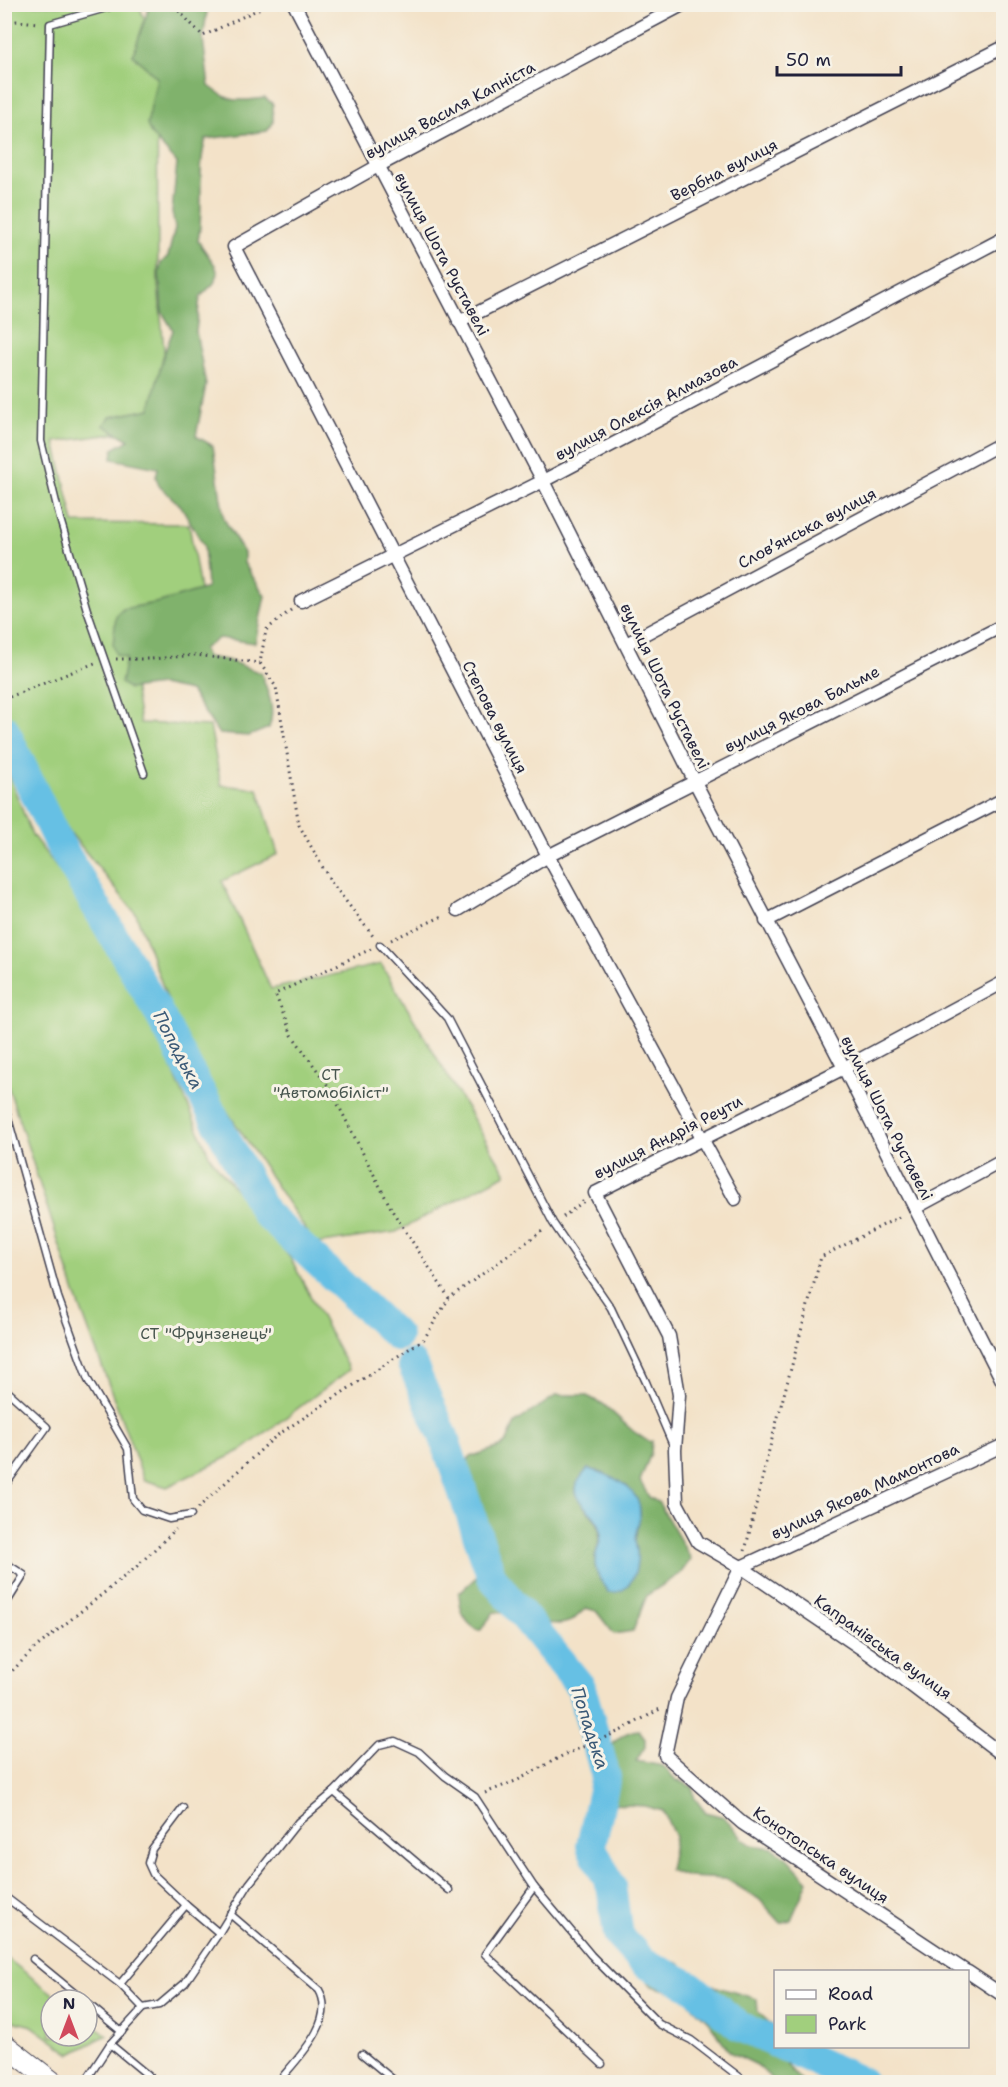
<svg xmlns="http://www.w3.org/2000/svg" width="1008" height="2087" font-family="'Shantell Sans',sans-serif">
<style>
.green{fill:#a1cf7d;stroke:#62785c;stroke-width:1.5}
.forest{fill:#80b26c;stroke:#516a54;stroke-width:1.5;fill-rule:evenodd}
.water{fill:#66c0e4;stroke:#447190;stroke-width:1.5}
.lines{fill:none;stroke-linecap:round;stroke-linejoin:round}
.river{stroke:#66c0e4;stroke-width:30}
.lane-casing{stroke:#413f50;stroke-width:9}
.street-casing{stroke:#413f50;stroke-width:15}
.primary-casing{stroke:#413f50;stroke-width:22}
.path{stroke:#413f50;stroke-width:3;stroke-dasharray:1.5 4.5;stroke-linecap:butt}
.lane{stroke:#fff;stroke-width:6}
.street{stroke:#fff;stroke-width:12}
.primary{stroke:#fff;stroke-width:20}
.labels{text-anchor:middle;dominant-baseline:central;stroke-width:6;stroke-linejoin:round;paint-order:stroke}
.street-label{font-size:16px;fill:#22223b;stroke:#f7f3e8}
.park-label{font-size:16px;fill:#48564f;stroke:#f7f3e8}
.water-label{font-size:18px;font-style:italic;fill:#3a5976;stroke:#f7f3e8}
</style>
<rect width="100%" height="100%" fill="#f7f3e8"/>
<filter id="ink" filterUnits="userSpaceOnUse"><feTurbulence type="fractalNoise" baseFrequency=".0167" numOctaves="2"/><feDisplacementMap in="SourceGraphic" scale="12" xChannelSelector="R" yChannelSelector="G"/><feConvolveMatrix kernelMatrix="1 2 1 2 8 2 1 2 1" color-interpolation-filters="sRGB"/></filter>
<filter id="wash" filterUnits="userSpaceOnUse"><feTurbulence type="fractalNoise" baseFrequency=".008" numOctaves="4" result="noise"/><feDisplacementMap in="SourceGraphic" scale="24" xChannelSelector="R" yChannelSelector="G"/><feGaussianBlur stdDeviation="1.35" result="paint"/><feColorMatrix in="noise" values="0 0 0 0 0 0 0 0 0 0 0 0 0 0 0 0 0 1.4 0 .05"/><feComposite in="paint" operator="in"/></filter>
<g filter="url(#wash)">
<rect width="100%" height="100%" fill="#f3e2c8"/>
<!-- green -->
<g class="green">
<polygon points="4,5 139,5 157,52 158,284 171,426 55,442 74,523 189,524 208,638 130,659 140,723 210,726 221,785 258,789 278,854 222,881 271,989 381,964 506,1174 396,1232 315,1244 186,1049 136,914 68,830 5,713"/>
<polygon points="4,763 32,835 103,929 142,998 210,1157 291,1259 349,1370 242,1450 167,1487 144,1480 76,1296 5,1077"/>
<polygon points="4,1956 61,2000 51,2000 51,2036 87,2036 87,2020 107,2035 71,2054 32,2026 13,2021 5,2014"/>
</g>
<!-- forest -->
<g class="forest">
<path d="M153 4 200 5 207 11 203 39 209 86C232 104 237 101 265 98L273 104V123L267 131 206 139C196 171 205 207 198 241L215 265 218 274 214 283 200 297 196 332 206 385 196 436 213 446 224 519 244 553V563L265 596 255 643 219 638 203 649 207 657 227 660 261 673C268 692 276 709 269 728L249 736 219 734 190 691 161 685 129 689 121 683 126 658 116 655 113 645 116 616 123 609 160 602 207 588 204 546 181 506 159 486 156 477 158 468 112 459 113 449 129 440 103 425 110 417 150 409 163 357 173 330 162 312 159 273 161 263 168 256 175 228 172 212 177 163 151 134 147 125 157 78 133 55 149 7Z"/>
<path d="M557 1395H585L603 1404 633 1431 649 1442 652 1441 651 1453 640 1481 649 1497 659 1503 691 1559 680 1574 647 1595 633 1631 614 1634 596 1611 586 1608 572 1621 561 1624 542 1623 525 1616 494 1612 480 1631C463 1623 460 1610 459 1593 469 1583 486 1571 491 1558 499 1537 472 1522 463 1506 459 1498 456 1489 452 1480L470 1457 500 1447 507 1441 515 1423ZM588 1469 597 1471 627 1486 640 1512 635 1541 637 1551 595 1557C610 1509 583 1522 575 1487Z"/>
<path d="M639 1730 645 1738V1747L636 1761 663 1766 676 1780 693 1787 694 1797 705 1812 724 1817 743 1839 752 1845 773 1848 788 1859 808 1881 791 1920 781 1923 759 1899 726 1879 688 1877 669 1870 675 1837 663 1811 644 1806 596 1803C599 1775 604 1733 639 1730Z"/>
<polygon points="646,1957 678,1963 701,1982 757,1999 758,2012 775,2028 776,2046 784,2047 785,2063 802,2082 775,2082 757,2065 730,2052 708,2021 680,1994 652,1986 637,1967"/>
</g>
<!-- water -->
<path class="water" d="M588 1469C609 1474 641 1487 640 1514 640 1523 635 1532 635 1541 635 1542 637 1550 637 1550 639 1570 631 1596 608 1592 600 1580 592 1569 596 1554 598 1545 603 1536 600 1527 596 1512 575 1505 576 1488 576 1481 583 1474 588 1469Z"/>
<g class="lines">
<!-- river -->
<g class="river">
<polyline points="4,729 56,838 156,1008 265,1213 397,1336"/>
<polyline points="412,1364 443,1435 492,1577 581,1687 606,1777 591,1846 611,1886 618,1935 644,1963 691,1986 739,2026 776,2043"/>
<polyline points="783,2046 862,2082"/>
</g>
</g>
</g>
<g filter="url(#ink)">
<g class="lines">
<defs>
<g id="lane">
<polyline points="120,4 50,24 41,441 60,519 87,610 144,773"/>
<polyline points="380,945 447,1018 553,1223 611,1308 646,1382 672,1443"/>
<polyline points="4,1104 58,1297 88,1380 128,1449 133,1499 142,1510 169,1519 191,1515"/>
<polyline points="4,1388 47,1427 4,1487"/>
<polyline points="4,1562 24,1575 4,1607"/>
<polyline points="334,1792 449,1890"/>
<polyline points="534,1887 485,1954 602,2064"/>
<polyline points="4,1896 120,1984 143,2008 110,2044 85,2082"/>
<polyline points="186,1905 219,1933 249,1884 298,1822 334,1792 379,1745 395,1741 419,1752 445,1776 475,1797 534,1887 591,1955 659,2024 691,2040 746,2082"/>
<path d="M230 1914 319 1990C337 2021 297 2059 278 2082"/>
<polyline points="33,1959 83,2000"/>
<polyline points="120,1984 186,1905 153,1874 148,1863 152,1849 183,1808"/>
<polyline points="87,2003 122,2032"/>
<polyline points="143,2008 159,2005 185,1983 219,1933"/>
<polyline points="110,2044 156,2082"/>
<polyline points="362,2054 396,2082"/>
</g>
<g id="street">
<polyline points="294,4 543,481 695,782 844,1068 1004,1384"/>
<polyline points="684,4 378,166 234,247 548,856 735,1199"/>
<polyline points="459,322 1004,47"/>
<polyline points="301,601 543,481 1004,238"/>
<polyline points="626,644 1004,442"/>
<polyline points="458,910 548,856 1004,625"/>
<polyline points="766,921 1004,799"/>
<polyline points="1004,982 844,1068 595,1193 669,1336 679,1395 675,1450 677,1503 698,1542 741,1567 871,1655 1004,1756"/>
<polyline points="915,1208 1004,1160"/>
<polyline points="741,1567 677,1698 665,1755 742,1823 967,1972"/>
<polyline points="741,1567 1004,1445"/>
<polyline points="968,1972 1004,1996"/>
</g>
<polyline id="primary" points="4,2044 53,2082"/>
</defs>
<!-- lane casing -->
<use href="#lane" class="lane-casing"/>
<!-- street casing -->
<use href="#street" class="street-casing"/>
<!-- primary casing -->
<use href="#primary" class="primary-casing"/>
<!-- path -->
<g class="path">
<polyline points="169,4 176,8 203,36 269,4"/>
<polyline points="4,24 17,21 39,23"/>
<polyline points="291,610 266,630 260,663 276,687 299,825 331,882 373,936"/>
<polyline points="116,659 152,659 195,655 260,663"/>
<polyline points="4,699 95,663"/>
<polyline points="391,940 445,915"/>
<polyline points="371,949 275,994 292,1035 329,1087 393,1212 449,1298"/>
<polyline points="563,1217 584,1201"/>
<polyline points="198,1508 276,1436 424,1339 449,1298 545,1229"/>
<polyline points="745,1551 768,1454 821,1257 903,1215"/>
<polyline points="4,1679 34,1649 135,1568 176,1529"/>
<polyline points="485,1793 518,1780 562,1756 622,1730 660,1709"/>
</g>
<!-- lane -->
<use href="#lane" class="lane"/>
<!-- street -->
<use href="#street" class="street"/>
<!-- primary -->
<use href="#primary" class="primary"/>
</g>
</g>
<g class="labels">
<!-- street labels -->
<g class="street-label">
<text transform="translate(450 110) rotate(-28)">вулиця Василя Капніста</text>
<text transform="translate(724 170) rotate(-27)">Вербна вулиця</text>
<text transform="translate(442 254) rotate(62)">вулиця Шота Руставелі</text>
<text transform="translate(646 408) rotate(-28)">вулиця Олексія Алмазова</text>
<text transform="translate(807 528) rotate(-28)">Словʼянська вулиця</text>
<text transform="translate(665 686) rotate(64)">вулиця Шота Руставелі</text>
<text transform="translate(802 709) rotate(-27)">вулиця Якова Бальме</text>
<text transform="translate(495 717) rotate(63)">Степова вулиця</text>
<text transform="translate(887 1118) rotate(63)">вулиця Шота Руставелі</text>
<text transform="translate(668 1137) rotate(-27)">вулиця Андрія Реути</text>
<text transform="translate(865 1491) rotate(-25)">вулиця Якова Мамонтова</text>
<text transform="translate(883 1647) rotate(36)">Капранівська вулиця</text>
<text transform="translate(821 1855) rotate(34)">Конотопська вулиця</text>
</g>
<!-- park labels -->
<g class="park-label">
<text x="331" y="1074">СТ<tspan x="331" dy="18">"Автомобіліст"</tspan></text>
<text x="206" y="1333">СТ "Фрунзенець"</text>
</g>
<!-- water labels -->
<g class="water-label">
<text transform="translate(178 1050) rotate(62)">Попадька</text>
<text transform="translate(590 1728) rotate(72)">Попадька</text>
</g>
</g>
<!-- margin -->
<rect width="1008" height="2087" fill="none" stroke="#f7f3e8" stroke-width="24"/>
<!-- legend -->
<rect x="774" y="1970" width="195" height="78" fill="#f7f3e8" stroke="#a29fa3" stroke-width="1.5"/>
<rect x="786" y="1990" width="30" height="9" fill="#ffffff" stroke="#a29fa3" stroke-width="1.5"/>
<text x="828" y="2000" font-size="18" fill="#22223b">Road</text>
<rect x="786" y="2015" width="30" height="18" fill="#a1cf7d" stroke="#a29fa3" stroke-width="1.5"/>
<text x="828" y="2030" font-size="18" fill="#22223b">Park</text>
<!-- north arrow -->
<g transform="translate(69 2018)"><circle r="28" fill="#f7f3e8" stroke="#a29fa3" stroke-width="1.5"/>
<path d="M0-4.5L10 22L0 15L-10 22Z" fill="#d1495b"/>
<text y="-9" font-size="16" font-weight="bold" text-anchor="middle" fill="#22223b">N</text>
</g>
<!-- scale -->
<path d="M777 66v9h124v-9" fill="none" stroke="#22223b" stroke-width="3"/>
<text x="786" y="66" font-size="18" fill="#22223b" stroke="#f7f3e8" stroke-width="4.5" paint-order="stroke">50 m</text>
</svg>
